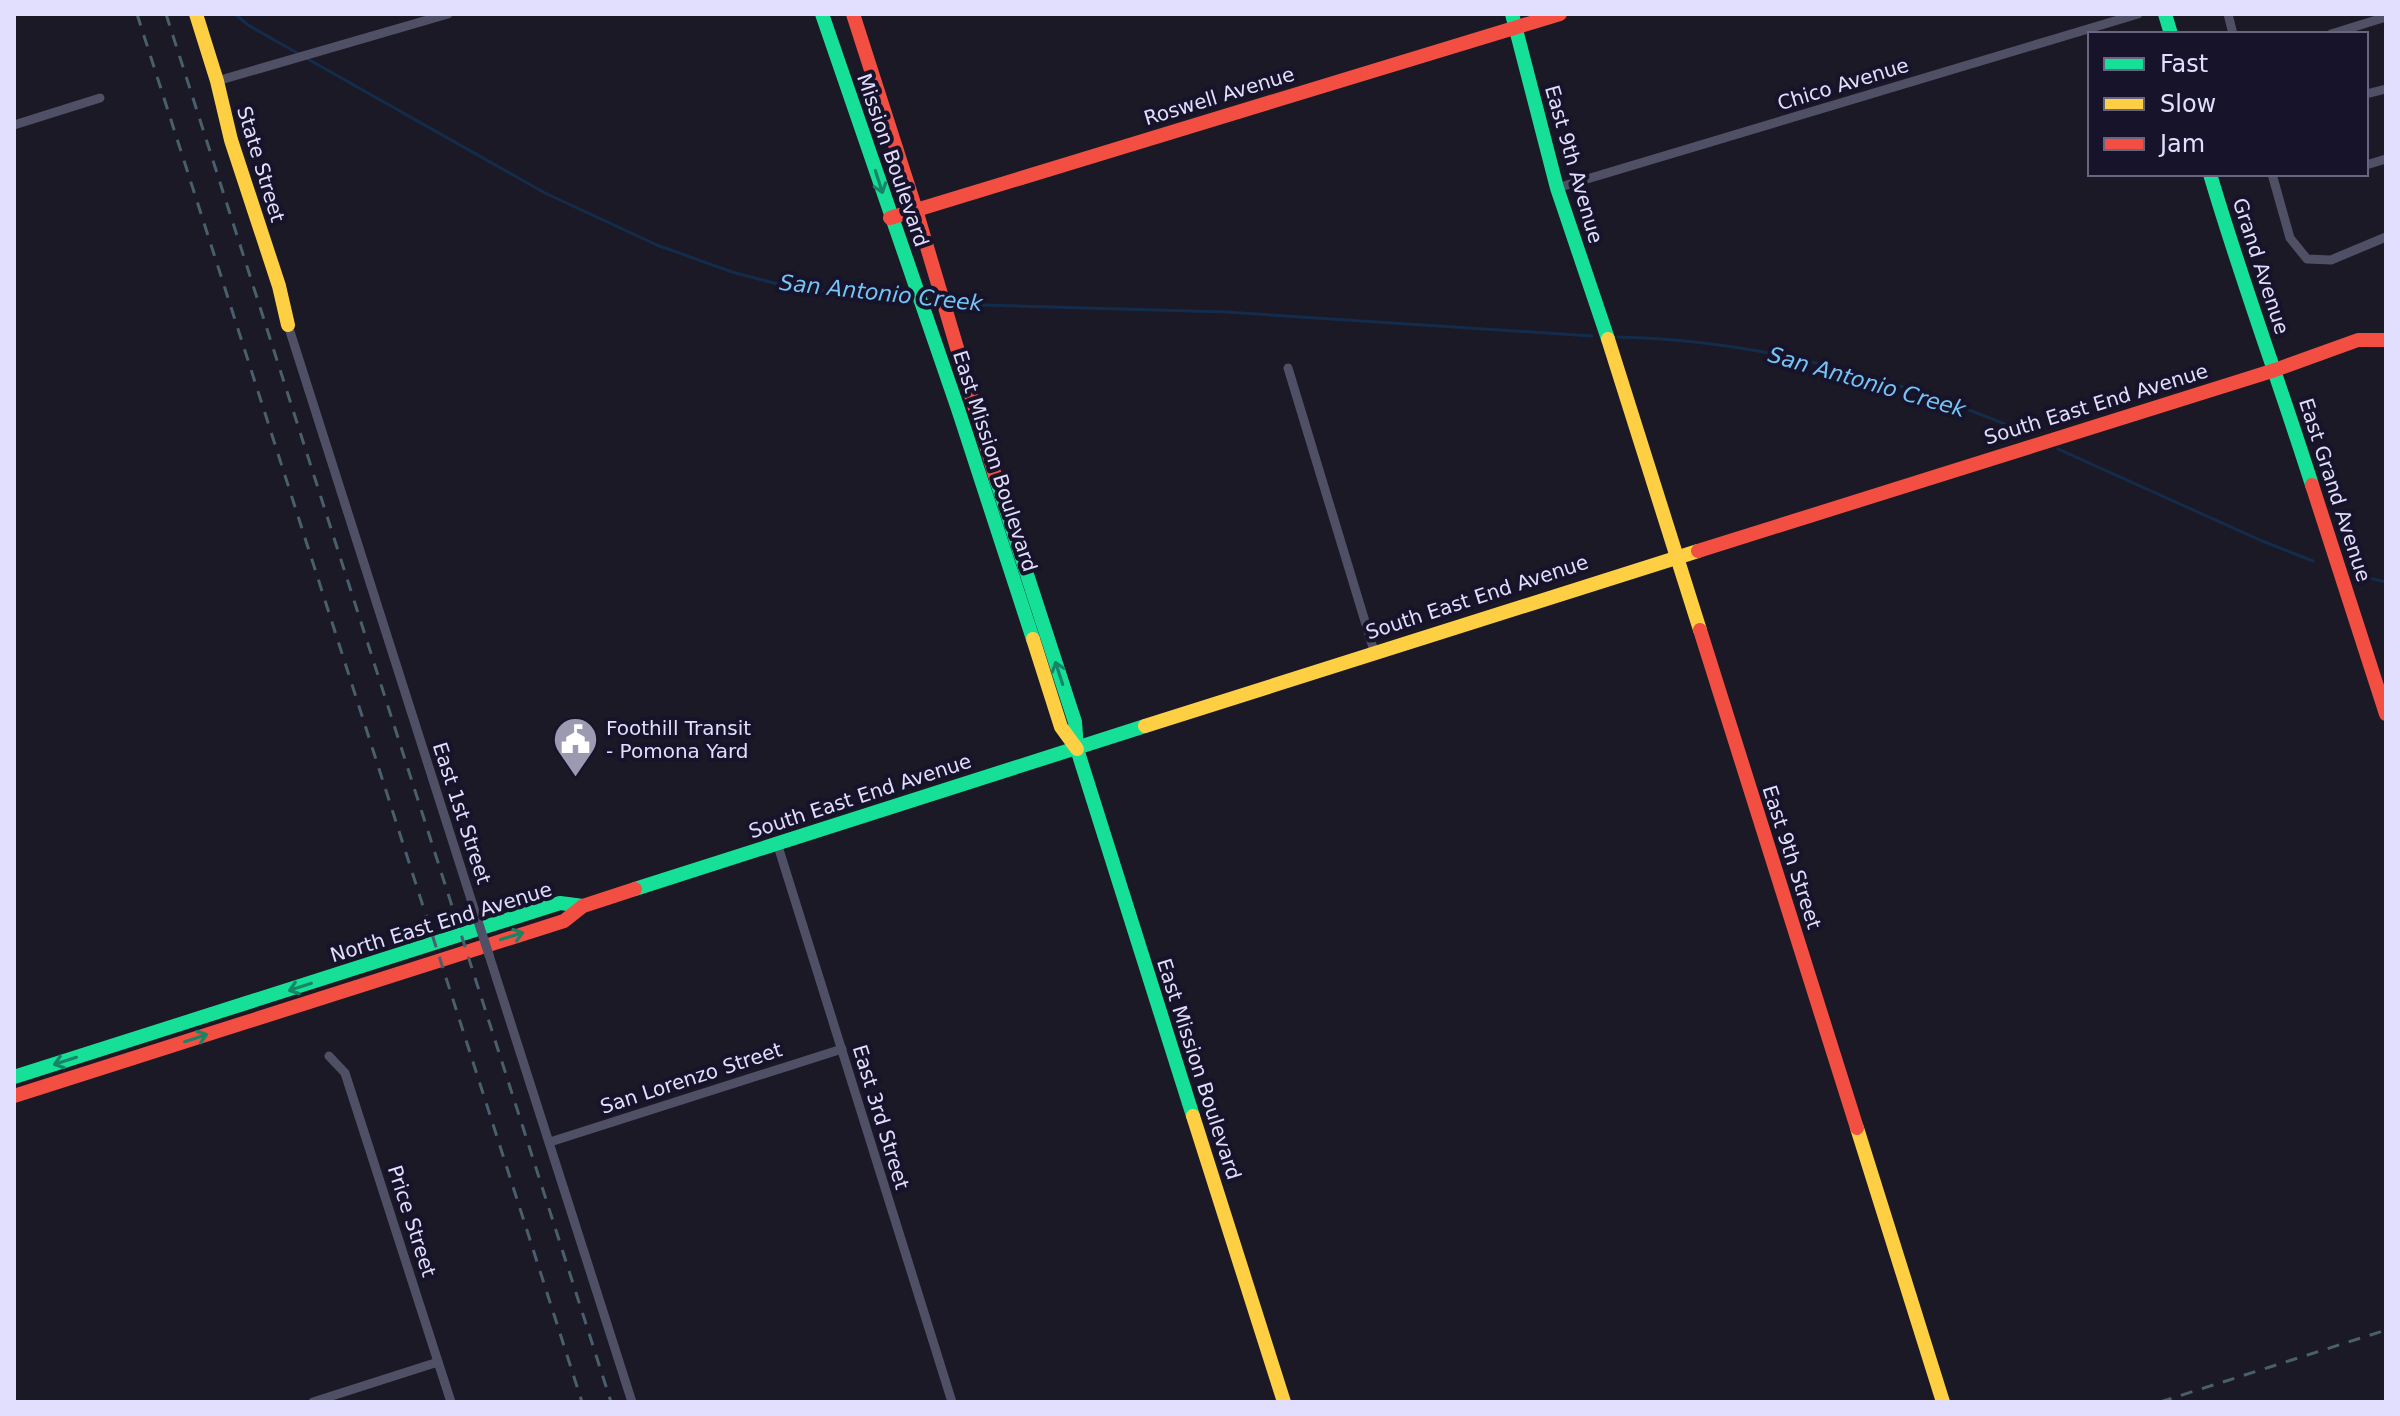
<svg xmlns="http://www.w3.org/2000/svg" width="2400" height="1416" font-family="'DejaVu Sans',sans-serif">
<style>
.lines{fill:none;stroke-linecap:round;stroke-linejoin:round}
.stream{stroke:#142c4b;stroke-width:3}
.street{stroke:#4f4f66;stroke-width:9}
.fast{stroke:#16e098;stroke-width:14}
.slow{stroke:#ffcf43;stroke-width:14}
.jam{stroke:#f24e42;stroke-width:14}
.rail{stroke:#495f6c;stroke-width:3;stroke-dasharray:12 10;stroke-linecap:butt}
.street-bridge{stroke:#4f4f66;stroke-width:9}
.oneway{stroke:#168467}
.labels{text-anchor:middle;dominant-baseline:central;stroke-width:8;stroke-linejoin:round;paint-order:stroke}
.street-label{font-size:20px;fill:#e1dffd;stroke:#16132b}
.poi-label{font-size:20px;fill:#e1dffd;stroke:#16132b;text-anchor:start}
.water-label{font-size:22px;font-style:italic;fill:#74c4f6;stroke:#16132b}
</style>
<rect width="100%" height="100%" fill="#1a1925"/>
<g class="lines">
<!-- stream -->
<g class="stream">
<polyline points="235,14 248,25 299,54"/>
<polyline points="306,58 545,193 657,245 732,272 785,286 916,302"/>
<polyline points="947,304 1226,312 1592,336"/>
<path d="M1618 337C1755 340 1891 376 2017 429"/>
<polyline points="2058,449 2262,541 2313,561"/>
<polyline points="2356,575 2386,582"/>
</g>
<!-- street -->
<g class="street">
<polyline points="2228,14 2233,34"/>
<polyline points="2331,34 2386,17"/>
<polyline points="217,81 448,14"/>
<polyline points="2366,94 2386,89"/>
<polyline points="14,125 100,98"/>
<polyline points="2366,165 2386,159"/>
<polyline points="2272,174 2290,238 2307,259 2331,260 2386,237"/>
<polyline points="1557,188 2138,14"/>
<polyline points="288,325 476,915"/>
<polyline points="1288,368 1374,651"/>
<polyline points="777,843 952,1402"/>
<polyline points="489,955 632,1402"/>
<polyline points="329,1056 345,1073 451,1402"/>
<polyline points="550,1142 842,1049"/>
<polyline points="313,1402 438,1362"/>
</g>
<!-- fast -->
<g class="fast">
<polyline points="822,14 958,409 1033,639"/>
<polyline points="1512,14 1557,188 1608,339"/>
<polyline points="2165,14 2171,34"/>
<path d="M2210 174C2241 279 2279 381 2312 485"/>
<polyline points="996,479 1075,722 1077,749 1193,1116"/>
<polyline points="635,889 1145,726"/>
<polyline points="14,1077 560,903 583,906"/>
</g>
<!-- slow -->
<g class="slow">
<polyline points="196,14 217,81 231,140 279,286 288,325"/>
<polyline points="1608,339 1700,630"/>
<polyline points="1033,639 1061,727 1077,749"/>
<polyline points="1145,726 1698,551"/>
<polyline points="1193,1116 1284,1402"/>
<polyline points="1857,1128 1943,1402"/>
</g>
<!-- jam -->
<g class="jam">
<polyline points="853,14 916,210 996,479"/>
<polyline points="890,218 1560,14"/>
<polyline points="2312,485 2386,714"/>
<polyline points="1698,551 2275,370 2358,340 2386,340"/>
<polyline points="1700,630 1857,1128"/>
<polyline points="14,1096 564,921 583,906 635,889"/>
</g>
<!-- rail -->
<g class="rail">
<polyline points="137,14 582,1402"/>
<polyline points="166,14 611,1402"/>
<polyline points="2160,1402 2386,1330"/>
</g>
<!-- street-bridge -->
<polyline class="street-bridge" points="476,915 489,955"/>
</g>
<!-- one-way arrows -->
<defs><path id="oneway-shaft" d="M-6 0H5M1.5-3L5.5 0L1.5 3" fill="none" stroke-width="1.6" stroke-linecap="round" stroke-linejoin="round" transform="scale(2)"/></defs>
<g class="oneway">
<use href="#oneway-shaft" transform="translate(879 182) rotate(72)"/>
<use href="#oneway-shaft" transform="translate(1059 673) rotate(-108)"/>
<use href="#oneway-shaft" transform="translate(512 936) rotate(-17)"/>
<use href="#oneway-shaft" transform="translate(300 987) rotate(162)"/>
<use href="#oneway-shaft" transform="translate(196 1038) rotate(-18)"/>
<use href="#oneway-shaft" transform="translate(65 1061) rotate(162)"/>
</g>
<!-- icons -->
<defs>
<symbol id="civic-pin" viewBox="-11 -11 22 30"><path d="M0 17L-7.5 6A9.5 9.5 0 1 1 7.5 6Z" fill="#9b9ab1" stroke="#16132b"/><path d="M-.6-6.5H3V-4.5H.6V-3L4-1V1h2V6H-6V1h2V-1L-.6-3ZM-1.2 2.5V6h2.4V2.5Z" fill="#fff"/></symbol>
</defs>
<g fill-rule="evenodd">
<use href="#civic-pin" x="550" y="714" width="51" height="69"/>
</g>
<g class="labels">
<!-- street labels -->
<g class="street-label">
<text transform="translate(1843 84) rotate(-17)">Chico Avenue</text>
<text transform="translate(1219 96) rotate(-17)">Roswell Avenue</text>
<text transform="translate(893 160) rotate(71)">Mission Boulevard</text>
<text transform="translate(261 164) rotate(73)">State Street</text>
<text transform="translate(1574 164) rotate(74)">East 9th Avenue</text>
<text transform="translate(2261 266) rotate(72)">Grand Avenue</text>
<text transform="translate(2096 404) rotate(-17)">South East End Avenue</text>
<text transform="translate(995 461) rotate(72)">East Mission Boulevard</text>
<text transform="translate(2335 490) rotate(72)">East Grand Avenue</text>
<text transform="translate(1477 597) rotate(-18)">South East End Avenue</text>
<text transform="translate(860 796) rotate(-18)">South East End Avenue</text>
<text transform="translate(462 813) rotate(72)">East 1st Street</text>
<text transform="translate(1792 857) rotate(72)">East 9th Street</text>
<text transform="translate(441 922) rotate(-17)">North East End Avenue</text>
<text transform="translate(1199 1069) rotate(72)">East Mission Boulevard</text>
<text transform="translate(691 1078) rotate(-18)">San Lorenzo Street</text>
<text transform="translate(881 1117) rotate(73)">East 3rd Street</text>
<text transform="translate(412 1221) rotate(72)">Price Street</text>
</g>
<!-- poi labels -->
<g class="poi-label">
<text x="606" y="728">Foothill Transit<tspan x="606" dy="23">- Pomona Yard</tspan></text>
</g>
<!-- water labels -->
<g class="water-label">
<text transform="translate(881 293) rotate(6)">San Antonio Creek</text>
<text transform="translate(1867 382) rotate(16)">San Antonio Creek</text>
</g>
</g>
<!-- border -->
<rect width="2400" height="1416" fill="none" stroke="#e1dffd" stroke-width="32"/>
<!-- legend -->
<rect x="2088" y="32" width="280" height="144" fill="#16132b" stroke="#67657f" stroke-width="2"/>
<rect x="2104" y="58" width="40" height="12" fill="#16e098" stroke="#67657f" stroke-width="2"/>
<text x="2160" y="72" font-size="24" fill="#e1dffd">Fast</text>
<rect x="2104" y="98" width="40" height="12" fill="#ffcf43" stroke="#67657f" stroke-width="2"/>
<text x="2160" y="112" font-size="24" fill="#e1dffd">Slow</text>
<rect x="2104" y="138" width="40" height="12" fill="#f24e42" stroke="#67657f" stroke-width="2"/>
<text x="2160" y="152" font-size="24" fill="#e1dffd">Jam</text>
</svg>
